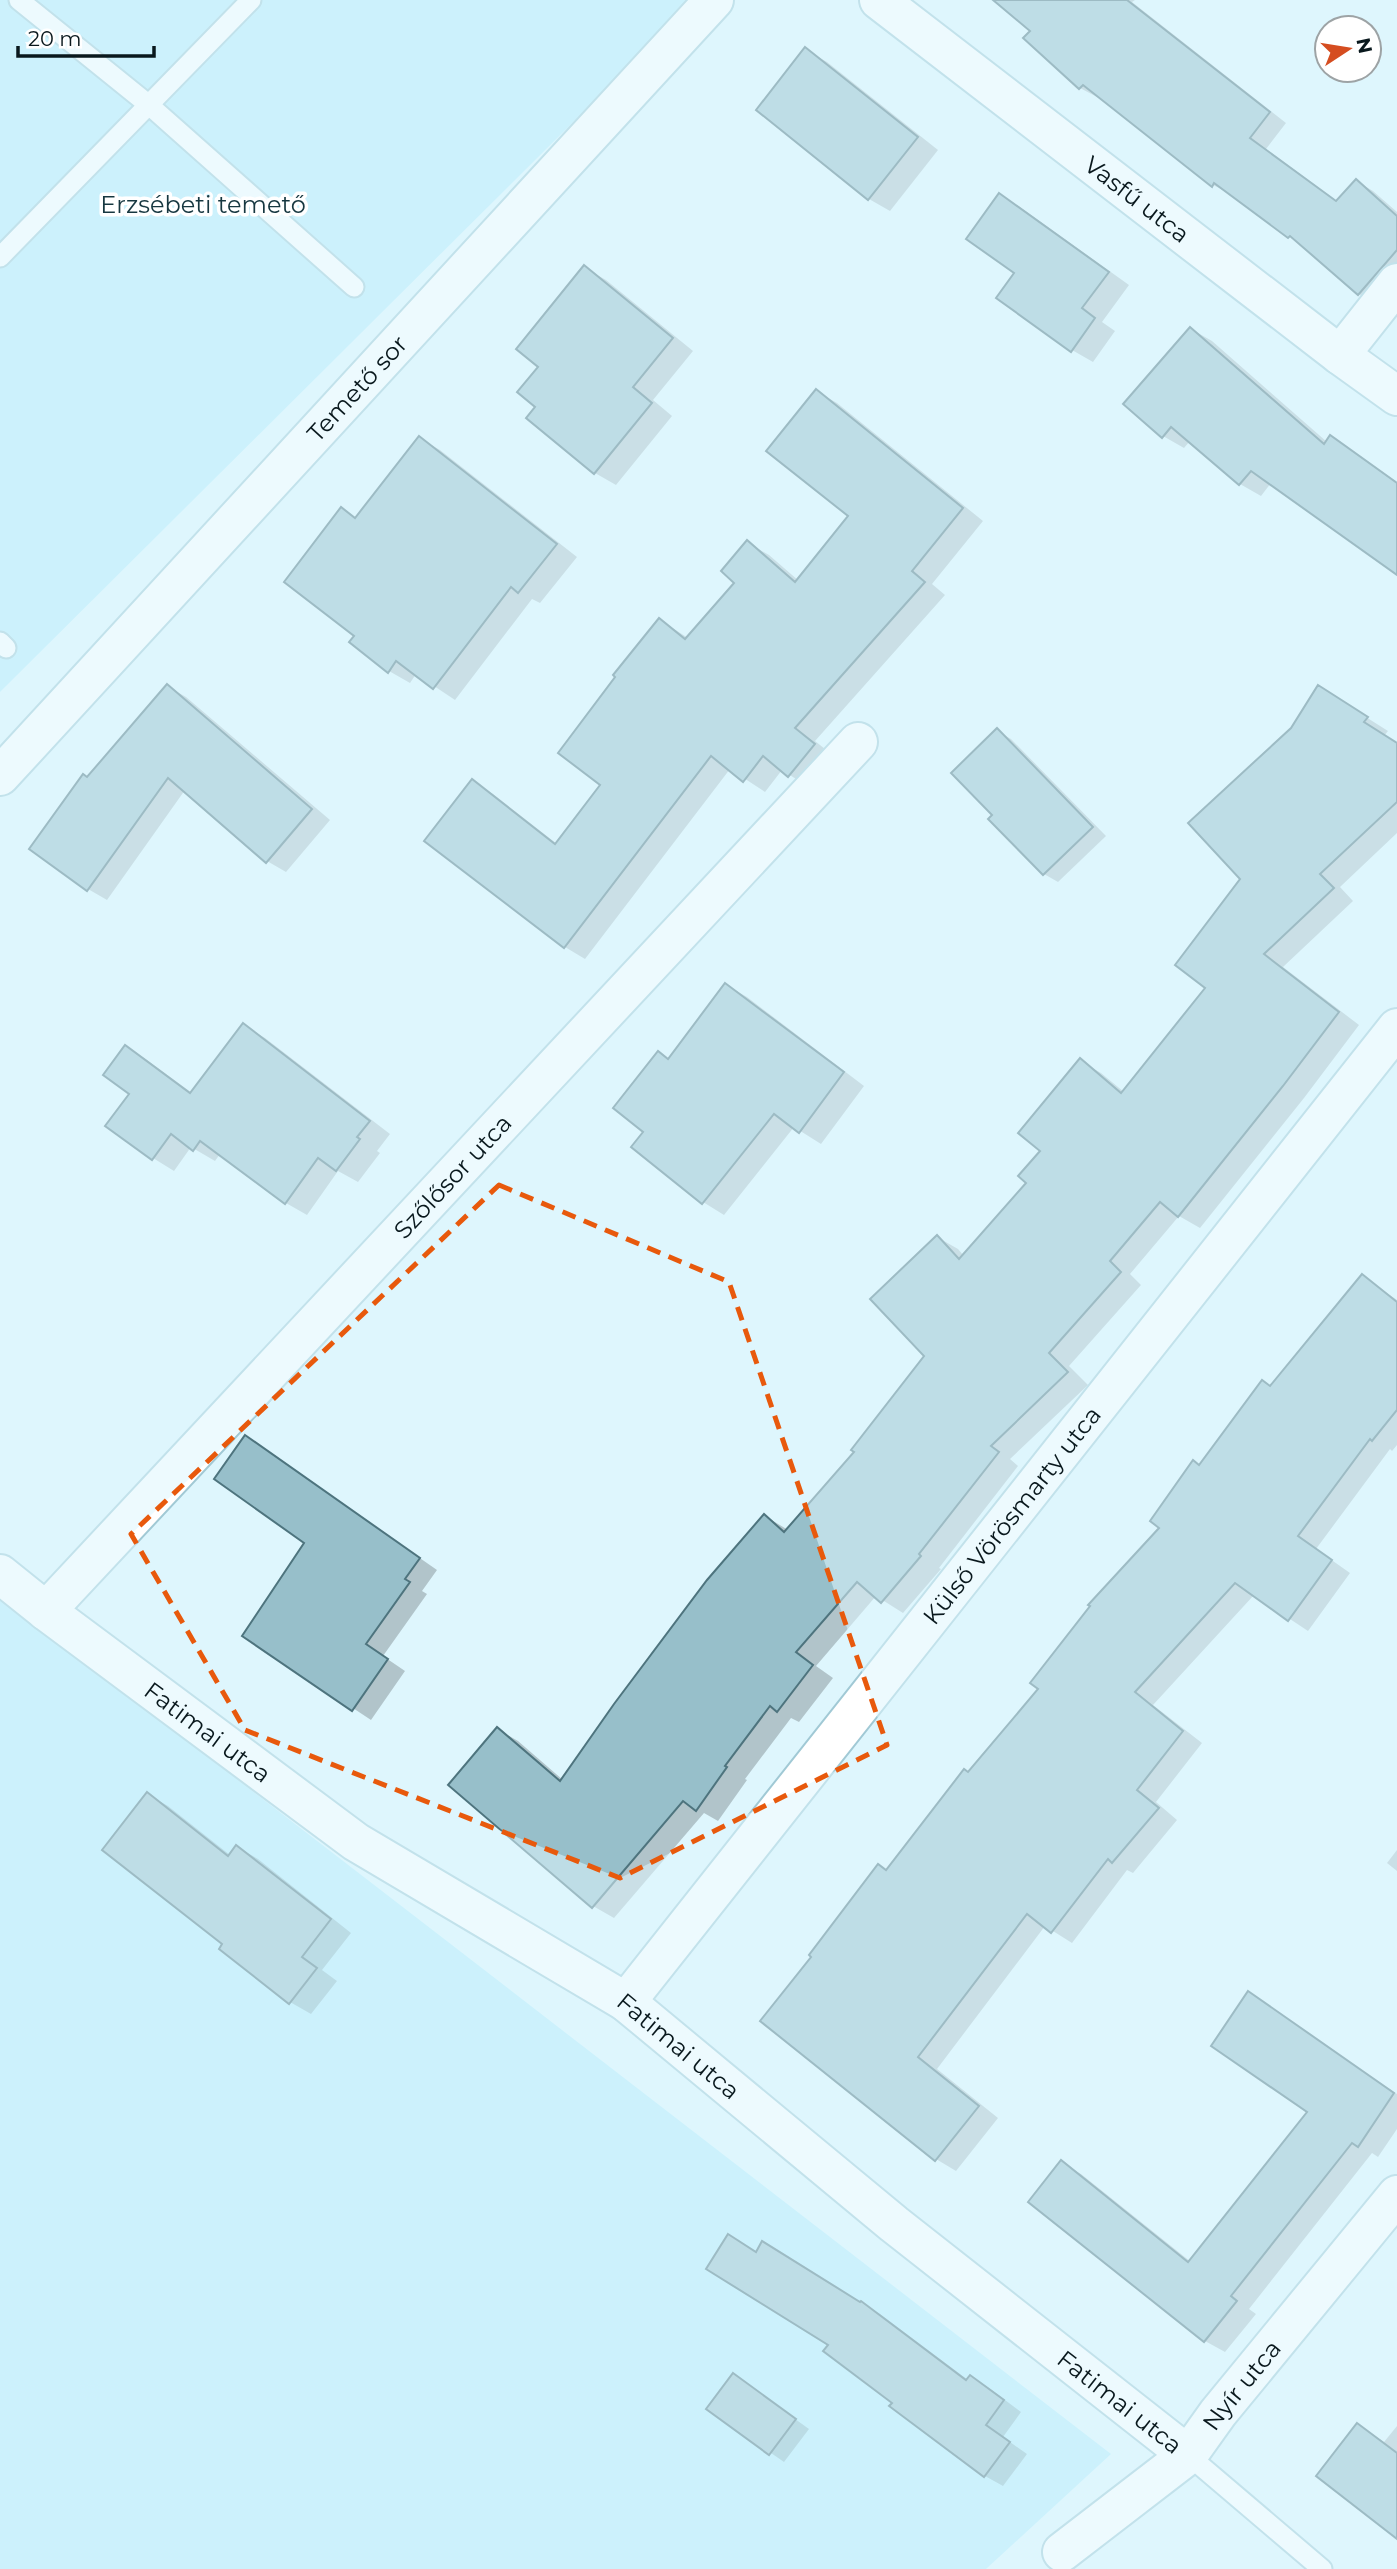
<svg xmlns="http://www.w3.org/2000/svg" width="1397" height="2569" font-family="Montserrat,sans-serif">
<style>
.green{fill:#b6ecfb}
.shadow{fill:#0003}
.building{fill:#97bfca;stroke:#4e747e;stroke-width:2}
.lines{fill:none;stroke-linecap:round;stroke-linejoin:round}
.lane-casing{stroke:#a1c9d5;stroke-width:23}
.street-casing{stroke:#a1c9d5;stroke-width:42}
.lane{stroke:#fff;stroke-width:19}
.street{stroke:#fff;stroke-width:38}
.marked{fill:none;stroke:#e8590c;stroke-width:5;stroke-dasharray:14 9;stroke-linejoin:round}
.labels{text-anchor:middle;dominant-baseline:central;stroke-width:7;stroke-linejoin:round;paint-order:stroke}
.street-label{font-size:24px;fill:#09181d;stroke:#fff}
.park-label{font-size:24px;fill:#163740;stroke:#fff}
</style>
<rect width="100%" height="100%" fill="#def6fd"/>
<!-- green -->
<g class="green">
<polygon points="0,0 696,0 0,692"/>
<polygon points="0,1596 1111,2454 986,2569 0,2569"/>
</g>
<!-- shadow -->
<g class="shadow">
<polygon points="996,0 1135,0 1132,2 1286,123 1266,149 1338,202 1356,181 1373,191 1397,212 1397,279 1376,303 1359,294 1303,245 1231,194 1213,185 1099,96 1097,97 1080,88 1032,31"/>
<polygon points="806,50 827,62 938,150 890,211 869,199 758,110"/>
<polygon points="1000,195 1020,207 1129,285 1102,322 1115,331 1093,362 1072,350 1016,273"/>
<polygon points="585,268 606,280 693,351 653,400 672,416 616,485 595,473 538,406 540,367"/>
<polygon points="1191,329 1212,341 1327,442 1331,437 1397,482 1397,573 1271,483 1261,496 1240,484 1190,441 1184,448 1163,436"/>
<polygon points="816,391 837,403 983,521 932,584 945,595 815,741 835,757 810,788 782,770 765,792 730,769 585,959 565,947 472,782 493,794 557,844 603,784 660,620 688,638 736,583 748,543 769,555 799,581 850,516"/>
<polygon points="419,438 440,450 577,557 540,603 532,599 455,700 416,674 410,683 389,671 356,636 342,510 357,518"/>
<polygon points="167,686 186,697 330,820 286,872 267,861 185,790 107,900 88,889 88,778"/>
<polygon points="1339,700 1388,731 1384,736 1397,744 1397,833 1340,887 1353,901 1283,967 1359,1025 1304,1098 1200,1228 1179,1216 1130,1274 1141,1285 1069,1366 1088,1385 1010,1459 1018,1466 939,1568 941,1569 903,1613 876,1596 816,1666 833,1678 799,1722 791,1718 745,1779 747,1780 718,1821 704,1813 614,1918 593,1906 497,1729 518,1741 563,1780 765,1516 788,1530 856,1452 927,1356 937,1237 958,1249 964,1256 1029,1183 1080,1061 1101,1073 1124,1092 1208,988 1242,879"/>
<polygon points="997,731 1011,739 1106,836 1058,882 1044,874 994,815"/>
<polygon points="726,985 747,997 864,1086 821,1144 794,1127 724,1215 703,1202 634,1147 645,1132 659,1054 670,1060"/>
<polygon points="244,1026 265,1038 390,1134 377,1151 380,1153 358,1182 338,1171 307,1215 286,1203 220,1154 215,1161 191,1147 174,1171 153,1158 131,1093 126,1047 147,1060 192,1093"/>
<polygon points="1362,1276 1397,1300 1397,1445 1392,1451 1390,1449 1316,1549 1350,1573 1308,1631 1254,1595 1153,1705 1202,1743 1156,1802 1177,1820 1133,1873 1127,1870 1072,1943 1045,1926 937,2069 998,2118 956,2171 936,2159 762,2021 1040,1689 1161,1528 1200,1467 1271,1387"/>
<polygon points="246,1437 437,1570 422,1591 427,1594 383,1656 405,1671 371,1720 244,1636 306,1542"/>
<polygon points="147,1794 168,1806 230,1855 237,1847 258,1859 351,1933 322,1970 337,1981 311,2014 290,2002 225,1944"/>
<polygon points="1397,1850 1397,1871 1387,1863"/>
<polygon points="1248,1994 1397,2094 1397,2129 1378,2157 1372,2153 1249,2309 1256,2314 1225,2352 1205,2341 1030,2201 1061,2163 1081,2174 1191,2262 1309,2111"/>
<polygon points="745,2247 880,2314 968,2380 970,2377 989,2388 1021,2412 1003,2437 1027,2454 1003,2486 985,2476 894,2402 830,2345"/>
<polygon points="734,2375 809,2429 784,2462 708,2409"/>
<polygon points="1357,2425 1384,2442 1397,2426 1397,2536"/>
</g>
<!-- building -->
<g class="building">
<polygon points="993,0 1127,0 1270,112 1250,138 1336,201 1356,179 1397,216 1397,250 1358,295 1290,236 1288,238 1214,183 1212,187 1083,85 1079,89 1023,38 1030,31"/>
<polygon points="805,47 918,137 868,200 756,110"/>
<polygon points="999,193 1109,272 1082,308 1095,318 1071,352 996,298 1014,273 966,239"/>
<polygon points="584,265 673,338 633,387 652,403 594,474 526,418 535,407 517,392 538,367 516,349"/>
<polygon points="1190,327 1324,444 1330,435 1397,483 1397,575 1251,471 1239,485 1171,427 1162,438 1123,404"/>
<polygon points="816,389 963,508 912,571 925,582 795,728 815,744 788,777 763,756 743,782 711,756 564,948 424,841 472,779 555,844 600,785 558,753 615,677 613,675 659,618 685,639 734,583 721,571 747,540 795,582 848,516 766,451"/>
<polygon points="419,436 557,544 518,593 511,587 433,689 396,661 388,673 349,642 354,636 284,582 341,507 355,518"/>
<polygon points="167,684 312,809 266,863 168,778 87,891 29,849 83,774 87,777"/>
<polygon points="1318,685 1368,717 1364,722 1397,743 1397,802 1320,874 1334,888 1264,954 1339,1012 1283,1086 1178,1217 1160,1202 1110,1261 1121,1272 1049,1353 1068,1372 991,1446 999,1452 919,1554 921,1556 881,1603 857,1582 796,1652 813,1665 777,1712 770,1706 725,1766 727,1767 696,1811 683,1801 592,1908 448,1785 497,1727 560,1781 614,1704 707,1580 764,1514 784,1532 854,1452 851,1450 924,1356 870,1299 937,1235 959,1259 1026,1183 1018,1176 1040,1151 1018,1133 1080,1058 1121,1093 1205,988 1175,965 1240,879 1188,823 1291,728"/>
<polygon points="997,728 1093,827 1043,875 988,819 992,815 951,773"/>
<polygon points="725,983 844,1072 799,1133 774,1114 702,1204 631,1147 643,1132 613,1108 658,1051 668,1059"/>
<polygon points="243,1023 370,1121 357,1137 360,1139 336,1171 318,1158 285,1204 200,1141 193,1151 171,1134 152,1160 105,1126 129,1094 103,1075 125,1045 190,1093"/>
<polygon points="1362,1274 1397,1302 1397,1410 1372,1441 1370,1439 1298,1536 1332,1560 1288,1621 1235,1583 1135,1692 1183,1731 1137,1790 1159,1808 1112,1863 1108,1859 1051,1933 1027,1914 918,2057 979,2106 935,2161 760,2021 811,1957 809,1955 878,1864 886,1870 964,1769 968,1772 1038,1689 1030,1683 1090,1606 1088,1605 1159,1528 1150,1521 1193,1460 1199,1465 1262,1380 1270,1386"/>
<polygon points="245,1435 420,1558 405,1579 410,1582 366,1644 388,1659 352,1711 242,1636 304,1543 214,1479"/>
<polygon points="147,1792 228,1856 236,1845 331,1919 302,1957 317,1968 289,2004 219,1949 222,1944 102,1850"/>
<polygon points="1248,1991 1394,2093 1358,2147 1352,2143 1231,2296 1237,2301 1204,2342 1028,2202 1061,2160 1188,2262 1307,2112 1211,2046"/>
<polygon points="728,2234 756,2252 762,2241 860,2302 861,2301 966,2380 970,2375 1004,2400 986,2425 1010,2442 984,2477 889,2406 892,2403 823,2351 828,2345 706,2269"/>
<polygon points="733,2373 796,2419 769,2455 706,2409"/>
<polygon points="1357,2423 1397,2453 1397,2539 1316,2476"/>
</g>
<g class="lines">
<defs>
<g id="lane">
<polyline points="19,0 149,105 354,287"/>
<polyline points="0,257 251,0"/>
<polyline points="0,642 6,648"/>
<polyline points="1188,2455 1322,2569"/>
</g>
<g id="street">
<path id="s1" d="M879 0 1340 355 1397 396"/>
<polyline points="1340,355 1397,283"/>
<path id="s2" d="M0 776 714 0"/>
<path id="s3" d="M0 1574 46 1611 356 1842 626 2002 894 2224 1188 2455"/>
<path id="s4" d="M46 1611 858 742"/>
<path id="s5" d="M626 2002 1397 1028"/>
<path id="s6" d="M1062 2552 1188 2455 1218 2413 1397 2195"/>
</g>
</defs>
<!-- lane casing -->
<use href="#lane" class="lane-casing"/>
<!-- street casing -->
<use href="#street" class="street-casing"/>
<!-- lane -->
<use href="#lane" class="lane"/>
<!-- street -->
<use href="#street" class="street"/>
</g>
<!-- marked area -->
<path d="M0 0H1397V2569H0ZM499 1185 729 1282 887 1745 620 1878 245 1730 131 1534Z" fill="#def6fd" fill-opacity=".55" fill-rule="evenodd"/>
<path class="marked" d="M499 1185 729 1282 887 1745 620 1878 245 1730 131 1534Z"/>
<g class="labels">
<!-- street labels -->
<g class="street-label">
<text stroke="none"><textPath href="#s1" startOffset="326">Vasfű utca</textPath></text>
<text stroke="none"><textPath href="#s2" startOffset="527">Temető sor</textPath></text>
<text stroke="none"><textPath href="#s4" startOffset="595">Szőlősor utca</textPath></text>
<text stroke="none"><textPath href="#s5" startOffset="621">Külső Vörösmarty utca</textPath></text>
<text stroke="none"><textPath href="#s3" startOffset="261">Fatimai utca</textPath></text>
<text stroke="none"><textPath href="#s3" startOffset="828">Fatimai utca</textPath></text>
<text stroke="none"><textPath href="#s6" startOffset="247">Nyír utca</textPath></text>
<text stroke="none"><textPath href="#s3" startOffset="1395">Fatimai utca</textPath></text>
</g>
<!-- park labels -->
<g class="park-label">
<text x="203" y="204">Erzsébeti temető</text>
</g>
</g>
<!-- north arrow -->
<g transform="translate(1348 49) rotate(78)"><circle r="33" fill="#ffffff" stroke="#9da3a5" stroke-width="2"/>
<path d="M0-5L12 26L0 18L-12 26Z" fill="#d54d20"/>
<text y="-10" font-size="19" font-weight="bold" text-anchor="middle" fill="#09181d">N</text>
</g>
<!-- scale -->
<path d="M18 46v10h136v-10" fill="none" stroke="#09181d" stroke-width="3.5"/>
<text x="28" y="46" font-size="21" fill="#09181d" stroke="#ffffff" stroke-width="5" paint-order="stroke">20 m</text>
</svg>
